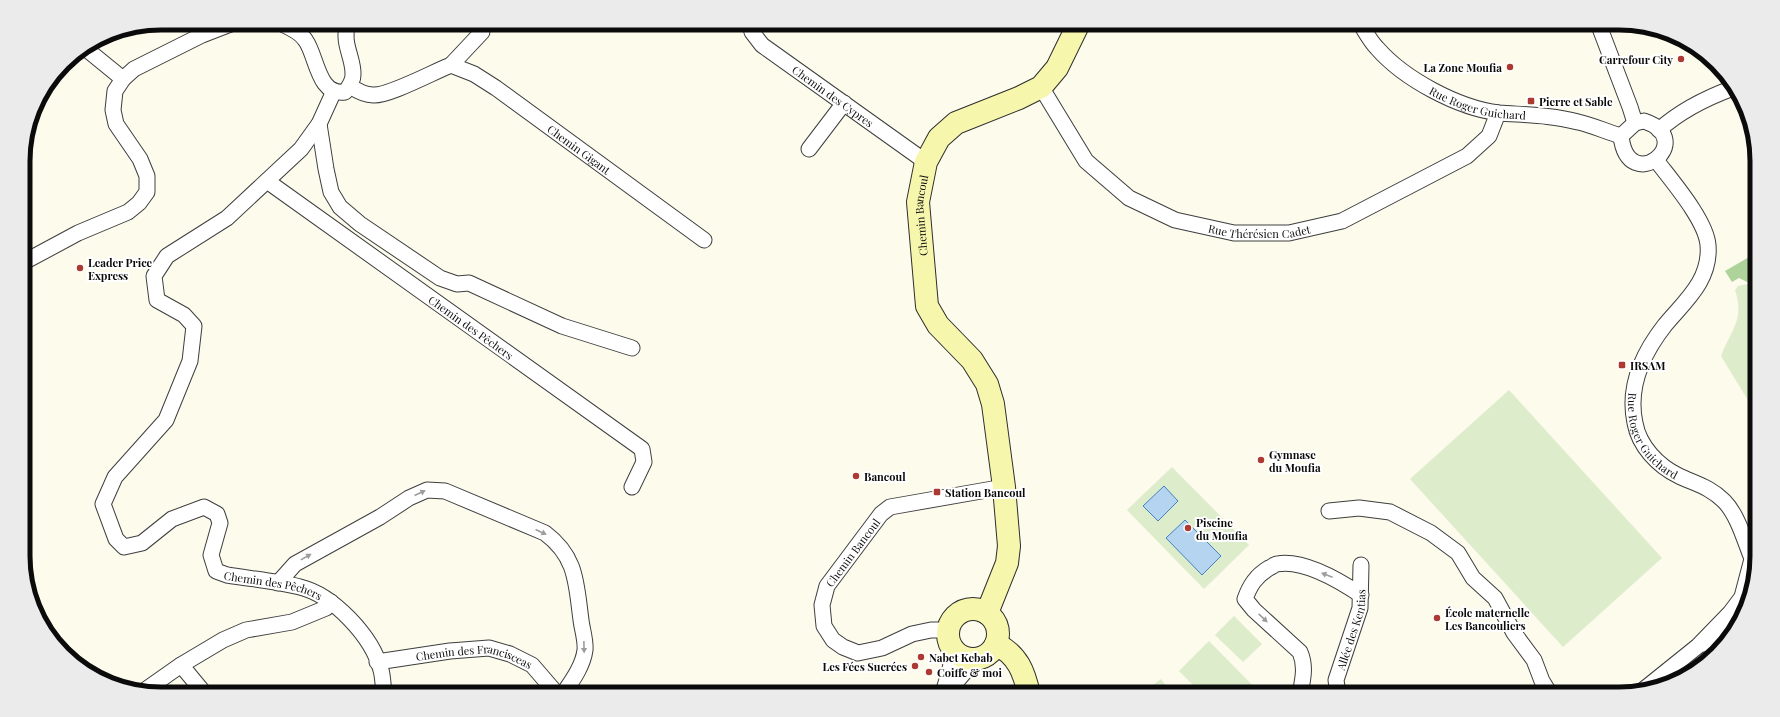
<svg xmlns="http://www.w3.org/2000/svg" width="1780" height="717" font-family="'Playfair Display',serif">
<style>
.forest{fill:#aed39a}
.pitch{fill:#ddecca}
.water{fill:#b5d4ef;stroke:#4481bf}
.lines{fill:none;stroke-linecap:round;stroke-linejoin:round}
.street-casing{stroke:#3e3e3e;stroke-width:17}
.secondary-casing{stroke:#2d2d2d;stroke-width:24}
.street{stroke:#fff;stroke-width:15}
.secondary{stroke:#f7f6ad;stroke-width:22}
.oneway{fill:#9d9d9d}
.poi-dot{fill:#ac3932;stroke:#fff;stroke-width:1.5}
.labels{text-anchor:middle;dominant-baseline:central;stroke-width:4;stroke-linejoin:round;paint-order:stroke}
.poi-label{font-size:11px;font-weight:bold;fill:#0b0b0b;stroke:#fff;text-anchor:start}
.street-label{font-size:11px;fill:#0b0b0b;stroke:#fff}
.rim{fill:none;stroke:#0b0b0b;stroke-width:5}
</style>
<rect width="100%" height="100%" fill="#fdfbec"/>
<!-- forest -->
<polygon class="forest" points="1756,253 1756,281 1749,283 1739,278 1732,282 1725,271"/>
<!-- pitch -->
<g class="pitch">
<path d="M1756 282 1757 415 1721 356C1731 330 1745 320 1735 290L1738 286Z"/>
<polygon points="1509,390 1662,558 1563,647 1410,479"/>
<polygon points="1172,467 1249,545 1204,589 1127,510"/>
<polygon points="1234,616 1262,644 1243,662 1215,635"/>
<polygon points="1209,641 1261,694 1202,694 1179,671"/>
<polygon points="1161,679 1172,694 1141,694"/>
</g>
<!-- water -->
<g class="water">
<polygon points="1164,486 1178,501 1158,521 1143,506"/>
<polygon points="1185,520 1221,556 1202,575 1166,538"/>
</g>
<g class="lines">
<defs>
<g id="street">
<path d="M280 23C289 27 301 32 306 41 317 57 318 96 345 92 349 87 353 81 353 75 354 58 341 43 348 23"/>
<path id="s1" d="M750 23 752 32 762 45 926 162"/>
<path id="s2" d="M1360 23C1365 31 1370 41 1377 48 1404 79 1458 108 1499 113 1526 115 1552 115 1578 122 1592 125 1607 132 1621 136"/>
<polyline points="1598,23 1630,107 1635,123"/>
<polyline points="85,48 123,79"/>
<polyline points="451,65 482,32"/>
<path id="s3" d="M350 86C356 90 364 95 373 95 389 96 433 72 451 65L474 74 496 88 704 240"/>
<path id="s4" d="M1041 87 1086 161 1129 198 1175 220 1234 233H1289L1342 221 1467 156 1489 136 1498 113"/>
<path id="s5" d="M334 91 319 124 301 149 227 218 167 256 154 276 157 300 184 315 194 326 190 361 166 420 115 477 103 504 116 539 124 547 142 543 172 519 204 507 217 514 220 523 211 555 216 571 227 575C251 579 276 581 300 587 333 595 372 636 381 670 383 677 383 686 384 694"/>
<path d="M1644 121C1700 140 1628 198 1621 136L1635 123Z"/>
<polyline points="319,124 326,169 331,192 340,207 360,224 440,278 457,284 469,283 562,326 632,348"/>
<path d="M1659 130C1681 110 1706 98 1733 88"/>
<polyline points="809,149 844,103"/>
<path id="s6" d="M1656 160C1671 180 1706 220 1708 245 1711 280 1685 301 1665 325 1643 353 1627 386 1635 423 1639 446 1658 466 1679 476 1696 484 1710 487 1724 501 1739 516 1746 546 1755 566"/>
<path id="s7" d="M267 181 642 449 644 462 632 487"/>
<polyline points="24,262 78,233 128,212 139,203 147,192 147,176 140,159 116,124 113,110 115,91 123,79 134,69 202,35 233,23"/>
<polyline points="1329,511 1359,508 1390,512 1431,533 1458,553 1473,578 1495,598 1514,633 1534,660 1542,681 1550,694"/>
<path d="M278 583 295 564 380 517 409 498 427 490 445 491 545 533C577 557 576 583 581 620 582 629 586 641 585 650 583 666 572 681 563 694"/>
<path id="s8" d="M949 630H931L912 634 882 648 858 653 843 647 833 640 824 626 822 605 827 586 881 514 890 507 1004 487"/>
<polyline points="1703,644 1732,633"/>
<path id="s9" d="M377 662 450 651 489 648 510 654 532 665 557 694"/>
<polyline points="181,665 205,694"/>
<polyline points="144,691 181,665 223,640 246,630 292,622 326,608 331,602"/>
<polyline points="1642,691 1698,646 1730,613 1742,597 1752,559"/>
<polyline points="943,693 949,673 954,650"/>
<polyline points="946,694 969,667 980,658"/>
<path d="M1300 694C1303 679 1306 666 1300 652L1254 610 1245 599C1250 585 1256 576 1269 568 1272 567 1275 564 1277 564 1303 559 1340 581 1361 595"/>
<path id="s10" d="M1338 694 1336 680 1360 608 1361 565"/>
</g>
<g id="secondary">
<circle cx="973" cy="634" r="25"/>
<path id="s11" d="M987 613 1007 563 1009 546 1004 487 993 404 987 384 972 360 938 325 927 306 918 202 926 162 939 138 956 123 1019 98 1041 87 1057 68 1079 23"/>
<path d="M996 644C1018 655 1024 672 1029 694"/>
</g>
</defs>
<!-- street casing -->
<use href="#street" class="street-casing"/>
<!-- secondary casing -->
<use href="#secondary" class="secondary-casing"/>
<!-- street -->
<use href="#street" class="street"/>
<!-- secondary -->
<use href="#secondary" class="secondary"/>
</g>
<!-- one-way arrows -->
<defs><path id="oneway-solid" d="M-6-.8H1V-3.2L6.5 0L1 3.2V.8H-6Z"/></defs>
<g class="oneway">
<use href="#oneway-solid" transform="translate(420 493) rotate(-25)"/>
<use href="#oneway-solid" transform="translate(541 532) rotate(25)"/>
<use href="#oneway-solid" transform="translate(306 557) rotate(-29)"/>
<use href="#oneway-solid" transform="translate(1327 575) rotate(-159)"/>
<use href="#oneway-solid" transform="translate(1263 618) rotate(43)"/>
<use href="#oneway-solid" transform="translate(584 647) rotate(89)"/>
</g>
<!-- markers -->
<g class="poi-dot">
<circle cx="1681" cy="59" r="4"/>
<circle cx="1510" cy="67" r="4"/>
<rect x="1527" y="97" width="8" height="8" rx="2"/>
<circle cx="80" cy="268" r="4"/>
<rect x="1618" y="361" width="8" height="8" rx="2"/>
<circle cx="1261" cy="460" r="4"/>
<circle cx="856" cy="476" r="4"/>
<rect x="933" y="488" width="8" height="8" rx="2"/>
<circle cx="1188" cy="528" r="4"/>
<circle cx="1437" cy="618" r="4"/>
<circle cx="921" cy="657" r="4"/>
<circle cx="915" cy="666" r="4"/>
<circle cx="929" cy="672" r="4"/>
</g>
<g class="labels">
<!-- poi labels -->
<g class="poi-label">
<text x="1673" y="59" text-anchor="end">Carrefour City</text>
<text x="1502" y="67" text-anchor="end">La Zone Moufia</text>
<text x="1539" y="101">Pierre et Sable</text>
<text x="88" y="262">Leader Price<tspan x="88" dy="13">Express</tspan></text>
<text x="1630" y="365">IRSAM</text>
<text x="1269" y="454">Gymnase<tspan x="1269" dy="13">du Moufia</tspan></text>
<text x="864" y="476">Bancoul</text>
<text x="945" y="492">Station Bancoul</text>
<text x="1196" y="522">Piscine<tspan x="1196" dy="13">du Moufia</tspan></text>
<text x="1445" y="612">École maternelle<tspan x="1445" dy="13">Les Bancouliers</tspan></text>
<text x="929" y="657">Nabet Kebab</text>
<text x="907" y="666" text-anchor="end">Les Fées Sucrées</text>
<text x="937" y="672">Coiffe &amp; moi</text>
</g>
<!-- street labels -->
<g class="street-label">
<text stroke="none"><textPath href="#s1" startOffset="113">Chemin des Cypres</textPath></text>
<text stroke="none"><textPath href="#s2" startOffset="148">Rue Roger Guichard</textPath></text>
<text stroke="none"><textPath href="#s3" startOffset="263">Chemin Gigant</textPath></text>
<text stroke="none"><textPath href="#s11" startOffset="425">Chemin Bancoul</textPath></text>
<text stroke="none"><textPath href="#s4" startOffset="280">Rue Thérésien Cadet</textPath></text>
<text stroke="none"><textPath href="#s7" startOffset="251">Chemin des Pêchers</textPath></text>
<text stroke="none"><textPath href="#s6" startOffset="320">Rue Roger Guichard</textPath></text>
<text stroke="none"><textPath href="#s8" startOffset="223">Chemin Bancoul</textPath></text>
<text stroke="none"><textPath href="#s5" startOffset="811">Chemin des Pêchers</textPath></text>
<text stroke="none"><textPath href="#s10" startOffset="67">Allée des Kentias</textPath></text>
<text stroke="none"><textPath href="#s9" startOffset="99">Chemin des Francisceas</textPath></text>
</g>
</g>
<!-- crop -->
<path d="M0 0H1780V717H0ZM161 30H1619A131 131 0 0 1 1750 161V556A131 131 0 0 1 1619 687H161A131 131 0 0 1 30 556V161A131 131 0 0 1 161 30Z" fill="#ebebeb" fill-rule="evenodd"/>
<path class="rim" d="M161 30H1619A131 131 0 0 1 1750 161V556A131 131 0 0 1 1619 687H161A131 131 0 0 1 30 556V161A131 131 0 0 1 161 30Z"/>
</svg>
